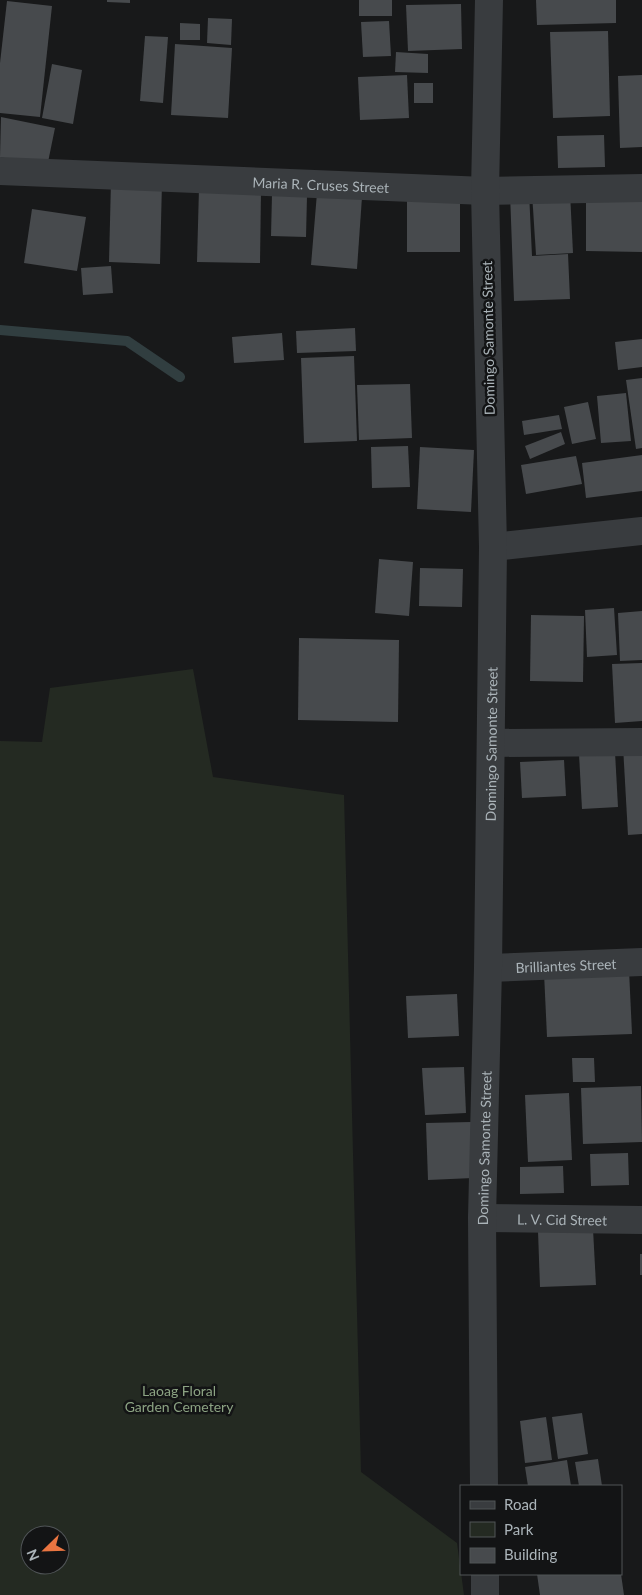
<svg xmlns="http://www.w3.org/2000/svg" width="642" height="1595" font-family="Lato,sans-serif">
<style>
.green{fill:#242a22;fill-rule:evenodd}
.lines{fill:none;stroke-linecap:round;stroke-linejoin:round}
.stream{stroke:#313e40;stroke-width:10}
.building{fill:#474a4d}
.minor{stroke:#393c3f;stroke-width:28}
.labels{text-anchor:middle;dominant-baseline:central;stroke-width:5;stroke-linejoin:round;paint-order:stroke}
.street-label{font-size:14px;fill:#abb4b9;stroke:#131415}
.park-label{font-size:14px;fill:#8ca383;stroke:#131415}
</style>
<rect width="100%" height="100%" fill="#18191a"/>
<!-- green -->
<path class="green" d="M193 669 213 777 344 795 361 1472 457 1543 464 1595H0V741L42 742 50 688ZM30 1535H60V1565H30Z"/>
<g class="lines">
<!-- stream -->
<polyline class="stream" points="0,330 127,341 180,377"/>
</g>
<!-- building -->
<g class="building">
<polygon points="107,0 130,0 130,3 107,2"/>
<rect x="359" y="0" width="33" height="16"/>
<polygon points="536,0 616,0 616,23 537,25"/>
<polygon points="7,1 52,6 40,117 0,113 0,63"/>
<polygon points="461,4 462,49 408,51 406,5"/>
<polygon points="208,18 232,19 231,45 207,43"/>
<polygon points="389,21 391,56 363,57 361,22"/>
<polygon points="180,23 200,24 200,40 180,40"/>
<polygon points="608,31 610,116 553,118 550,32"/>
<polygon points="145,36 168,37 163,103 140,101"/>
<polygon points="175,44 232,48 228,118 171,115"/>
<polygon points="396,52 428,54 428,73 395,72"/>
<polygon points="52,64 82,70 73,124 42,118"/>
<polygon points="407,75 409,118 360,120 358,77"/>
<polygon points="642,75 642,147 620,148 618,76"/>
<rect x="414" y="83" width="19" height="20"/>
<polygon points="1,117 55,128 47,167 0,157"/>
<polygon points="604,135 605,167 558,168 557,136"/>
<polygon points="111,181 162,182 160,264 109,262"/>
<polygon points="199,188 261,190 260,263 197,262"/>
<polygon points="529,192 532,256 568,254 570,299 514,301 510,193"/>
<polygon points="570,192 573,253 536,255 532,193"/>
<polygon points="317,193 362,197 357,269 311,265"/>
<polygon points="272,194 307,196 306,237 271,236"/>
<rect x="407" y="197" width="53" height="55"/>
<polygon points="586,197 642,197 642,252 586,251"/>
<polygon points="32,209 86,217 77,271 24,263"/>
<polygon points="111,266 113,293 83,295 81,268"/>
<polygon points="355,328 356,351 297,353 296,331"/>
<polygon points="282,333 284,360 234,363 232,337"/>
<polygon points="642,339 642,367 618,370 615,342"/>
<polygon points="354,356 357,441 304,443 301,358"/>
<polygon points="642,378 642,448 636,449 626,380"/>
<polygon points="410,384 412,438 359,440 357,385"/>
<polygon points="626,393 631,441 601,443 597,396"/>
<polygon points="588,402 596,439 572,444 564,407"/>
<polygon points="559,415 562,429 524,435 522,421"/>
<polygon points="561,432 565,444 530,459 525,446"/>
<polygon points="408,446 410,487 372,488 371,447"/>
<polygon points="420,447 474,450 471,512 417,509"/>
<polygon points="642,455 642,491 586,498 582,463"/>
<polygon points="576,456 582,484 526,494 521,465"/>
<polygon points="379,559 413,562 409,616 375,613"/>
<polygon points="420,568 463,569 462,607 419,606"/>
<polygon points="614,608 617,655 587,657 585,610"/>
<polygon points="642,611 642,660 620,661 618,613"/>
<polygon points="531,615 584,616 583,682 530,681"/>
<polygon points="299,638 399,640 398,722 298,720"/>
<polygon points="642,663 642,721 615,723 612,664"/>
<polygon points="642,745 642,834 628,835 623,746"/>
<polygon points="615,752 618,807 582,809 579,754"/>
<polygon points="564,760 566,796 522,798 520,762"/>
<polygon points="629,970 632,1034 547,1037 544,973"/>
<polygon points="457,994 459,1036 408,1038 406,996"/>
<polygon points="572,1058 594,1058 595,1082 573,1082"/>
<polygon points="464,1067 466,1113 425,1115 422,1068"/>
<polygon points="641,1086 642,1142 583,1144 581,1088"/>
<polygon points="569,1093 572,1160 528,1162 525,1095"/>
<polygon points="471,1122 473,1178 428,1180 426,1123"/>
<polygon points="628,1153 629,1185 591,1186 590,1154"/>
<polygon points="563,1166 564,1193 520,1194 520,1167"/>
<polygon points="593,1229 596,1285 540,1287 538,1231"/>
<rect x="640" y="1254" width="2" height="21"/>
<polygon points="582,1413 588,1454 558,1459 552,1417"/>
<polygon points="546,1417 552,1460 525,1463 520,1421"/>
<polygon points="598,1459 602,1486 579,1486 575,1462"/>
<polygon points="567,1460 571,1486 528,1486 525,1467"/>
<polygon points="537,1574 621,1574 624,1595 540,1595"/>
</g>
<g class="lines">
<!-- minor -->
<g class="minor">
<path id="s1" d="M0 171 485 191 642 188"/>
<polyline points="493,547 642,531"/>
<polyline points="491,743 642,742"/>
<path id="s2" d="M488 968 642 962"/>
<path id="s3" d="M482 1218 642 1220"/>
<path id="s4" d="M484 1486 482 1218 488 968 493 547 485 191 489 0"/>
<polyline points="485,1574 485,1595"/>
</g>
</g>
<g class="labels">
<!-- street labels -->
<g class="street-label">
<text stroke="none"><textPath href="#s1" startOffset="321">Maria R. Cruses Street</textPath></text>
<text transform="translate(488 338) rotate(-91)">Domingo Samonte Street</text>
<text stroke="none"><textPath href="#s4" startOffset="742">Domingo Samonte Street</textPath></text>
<text stroke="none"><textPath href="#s2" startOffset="78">Brilliantes Street</textPath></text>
<text stroke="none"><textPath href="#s4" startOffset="338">Domingo Samonte Street</textPath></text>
<text stroke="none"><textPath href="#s3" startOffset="80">L. V. Cid Street</textPath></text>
</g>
<!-- park labels -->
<g class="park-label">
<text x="179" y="1390">Laoag Floral<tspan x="179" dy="16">Garden Cemetery</tspan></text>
</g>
</g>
<!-- legend -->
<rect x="460" y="1485" width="162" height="90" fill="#131415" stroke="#505457"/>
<rect x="470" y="1501" width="25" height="8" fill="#393c3f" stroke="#505457"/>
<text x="504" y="1510" font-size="15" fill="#abb4b9">Road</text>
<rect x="470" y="1522" width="25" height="15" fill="#242a22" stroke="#505457"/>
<text x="504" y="1535" font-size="15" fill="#abb4b9">Park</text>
<rect x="470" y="1548" width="25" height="15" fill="#474a4d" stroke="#505457"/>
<text x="504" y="1560" font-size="15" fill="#abb4b9">Building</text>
<!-- north arrow -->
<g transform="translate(45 1550) rotate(247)"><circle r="24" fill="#131415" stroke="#505457"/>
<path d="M0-4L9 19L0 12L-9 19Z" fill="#ea7541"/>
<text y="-8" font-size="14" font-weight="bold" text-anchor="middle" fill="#abb4b9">N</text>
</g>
</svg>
